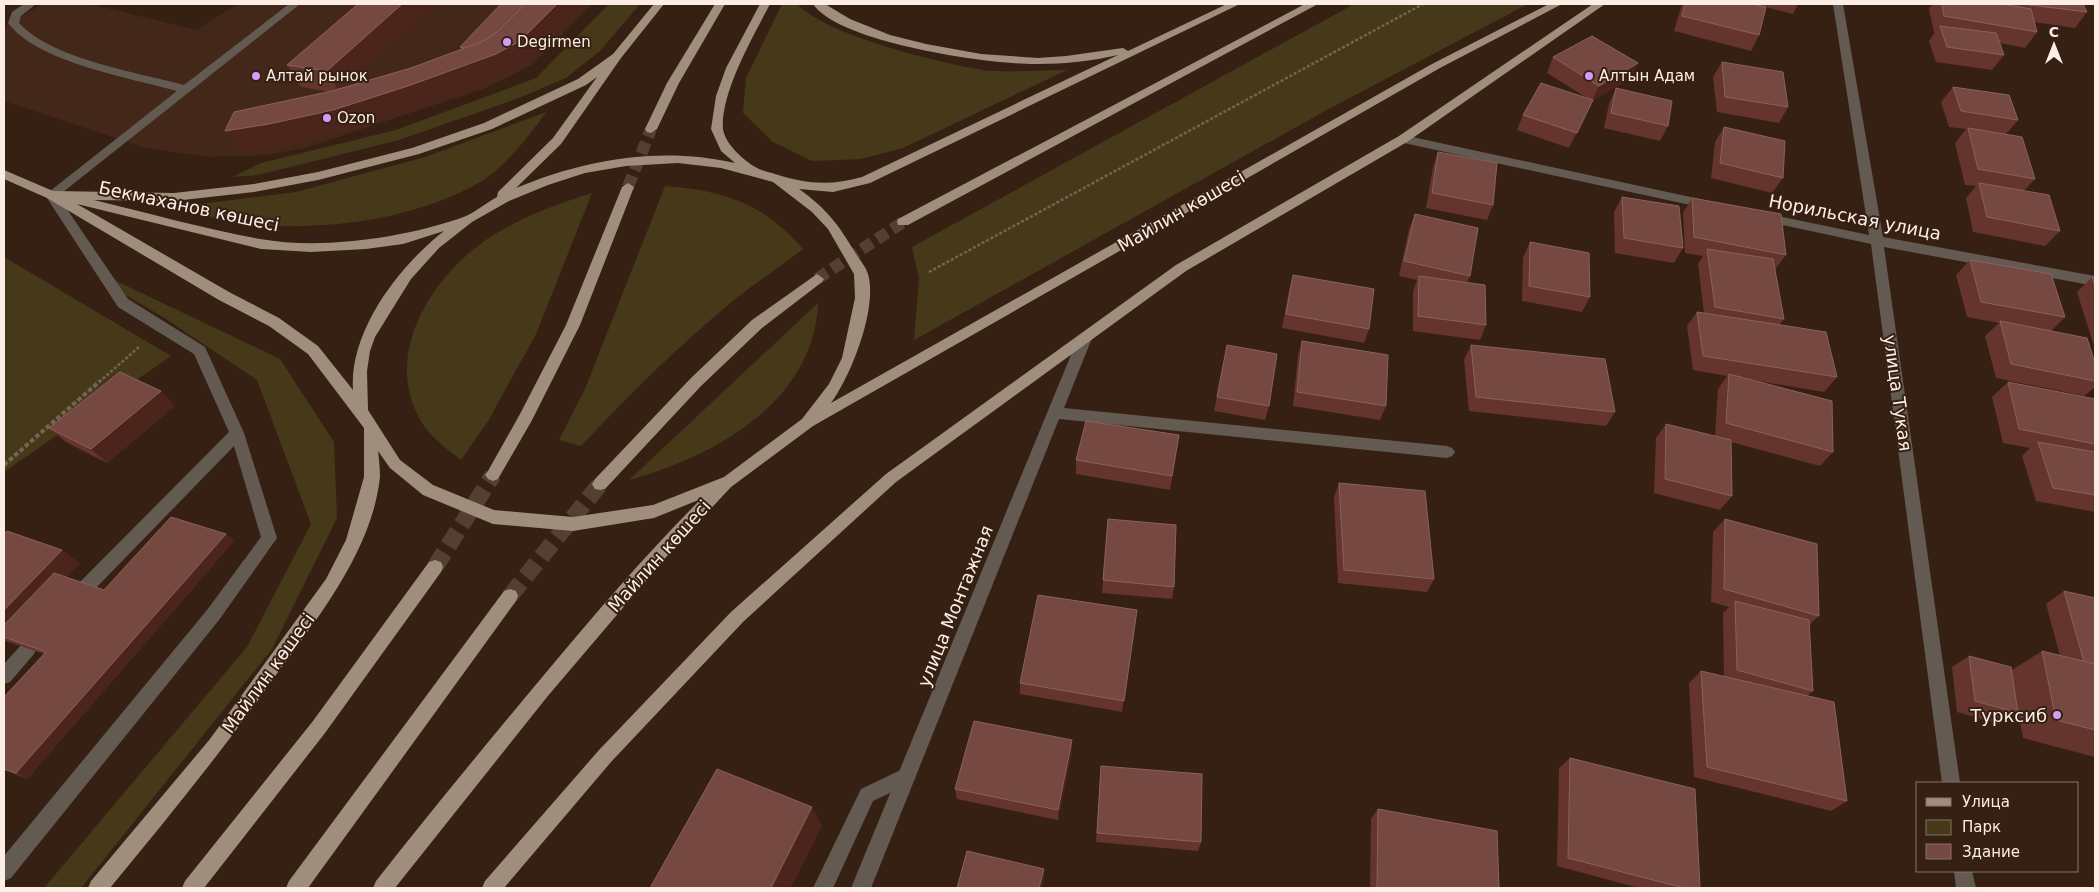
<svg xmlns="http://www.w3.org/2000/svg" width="2099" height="892" font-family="'DejaVu Sans',sans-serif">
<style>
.built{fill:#432718}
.green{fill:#463919}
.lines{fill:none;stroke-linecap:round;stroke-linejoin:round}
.primary-tunnel-far1{stroke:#543f33;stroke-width:12;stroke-dasharray:12 6;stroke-linecap:butt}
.primary-tunnel{stroke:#543f33;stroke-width:17;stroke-dasharray:17 8;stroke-linecap:butt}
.path-far1{stroke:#766358;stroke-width:2.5;stroke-dasharray:3 2;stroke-linecap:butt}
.path{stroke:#766358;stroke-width:4;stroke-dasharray:4.5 2.5;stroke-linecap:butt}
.lane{fill:#635b52;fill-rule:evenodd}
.street{fill:#635b52;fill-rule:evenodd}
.primary{fill:#a08e7c;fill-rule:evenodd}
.wall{fill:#64342d}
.shaded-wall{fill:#4b241b}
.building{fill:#754841;stroke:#8a625a}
.poi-dot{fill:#d69bfa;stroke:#362014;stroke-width:2}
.labels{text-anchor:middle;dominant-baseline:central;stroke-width:4;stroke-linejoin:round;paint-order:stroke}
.far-poi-label{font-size:15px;fill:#fcede5;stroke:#362014;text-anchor:start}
.street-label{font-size:18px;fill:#fcede5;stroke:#362014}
.poi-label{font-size:18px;fill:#fcede5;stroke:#362014;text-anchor:end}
</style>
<rect width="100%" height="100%" fill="#362014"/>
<!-- built -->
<polygon class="built" points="42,4 90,4 196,30 238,4 592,4 532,65 486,88 305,148 268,155 209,157 146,148 4,101 4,27"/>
<!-- green -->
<g class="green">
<polygon points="609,4 640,4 600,51 566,78 519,98 399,140 258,175 233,177 261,163 396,130 536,78"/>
<path d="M782 4H797C826 35 939 63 983 70 1010 73 1040 70 1067 70L903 148 861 159 812 161 773 142 743 113 746 78Z"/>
<polygon points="1354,4 1528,4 1325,111 914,340 919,278 912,247"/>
<path d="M546 112C530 135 506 166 482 181 414 220 330 230 254 225 228 224 201 213 176 207L296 192 425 157Z"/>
<path d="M665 186C725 191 763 203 803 249 780 267 755 283 733 301 678 346 629 395 581 446L559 440 585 389Z"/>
<path d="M592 193 536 334 488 421 461 460C447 449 432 438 422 423 383 360 426 285 479 245 513 220 551 206 592 193Z"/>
<polygon points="4,257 171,356 4,472"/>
<polygon points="112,279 280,359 334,442 337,518 272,649 81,888 44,888 247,647 311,524 257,380 163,317 105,283"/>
<path d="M818 303C814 402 714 457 629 480Z"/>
</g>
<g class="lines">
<!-- primary-tunnel-far1 -->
<g class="primary-tunnel-far1">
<polyline points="628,187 651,129"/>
<polyline points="817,279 903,222"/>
</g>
<!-- primary-tunnel -->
<g class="primary-tunnel">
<polyline points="435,567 493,475"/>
<polyline points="510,596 600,484"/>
</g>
<!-- path-far1 -->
<g class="path-far1">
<polyline points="929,272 1423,4"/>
<polyline points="99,382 139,347"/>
</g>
<!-- path -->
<polyline class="path" points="4,465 100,381"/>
<!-- lane -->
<g class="lane">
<path d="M24 4H36L21 16 19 23C52 59 136 72 184 85L289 4H300L58 196 128 299 205 347 244 433 277 538 219 620 11 878 4 881V856L207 610 261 537 234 446 92 592 86 594 80 592 78 587 80 582 229 432 194 354 118 307 45 195 177 91C130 78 37 62 8 23L12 12Z"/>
<polygon points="28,641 34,644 36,649 34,654 10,682 4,684 4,664 22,644"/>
<polygon points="907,767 913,770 916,776 913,782 873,801 833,888 813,888 861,789"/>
</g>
<!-- street -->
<g class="street">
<polygon points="1833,4 1843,4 1883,237 2095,276 2095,286 1884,247 1960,783 1942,783 1871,244 1764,221 1758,217 1764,213 1869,235"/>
<polygon points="1403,135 1709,201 1715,205 1709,209 1399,142 1397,139 1399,136"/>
<polygon points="1085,333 1092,338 1064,408 1447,446 1452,448 1455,452 1452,456 1447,458 1059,419 871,888 851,888 1078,338"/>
<polygon points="1954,871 1972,871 1976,888 1956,888"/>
</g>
<!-- primary -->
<g class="primary">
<path d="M654 4H664L621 58 561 144 516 188C585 159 662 146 735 163L721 151 711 129 716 96 726 68 760 4H770C754 35 720 93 723 129 725 144 744 161 757 168 762 171 770 172 775 174 806 184 831 186 862 177L1118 55C1092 61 1065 64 1038 64 992 65 839 43 813 4H825L850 19 890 35 926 44 981 54 1038 58 1066 56 1123 48 1128 51 1227 4H1240L870 183 833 192 799 189C828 210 838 224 856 254 860 260 866 267 868 274 878 308 851 376 831 403L1432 64 1549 4H1562L1440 68 813 426 731 487 667 556 547 697 395 888H373L376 881C434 807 494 735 554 663 601 607 649 551 701 499L654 518 573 531 493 524 423 495 390 468 378 451C379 459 380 469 380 477 372 552 316 620 273 679 222 752 166 820 110 888H88L91 881 210 739 326 579 346 540 364 477V428L308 354 269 326 219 300 47 198 4 179V170L53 191 174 193 254 184 318 172 412 148 484 123 578 79 613 54ZM597 77 553 138 498 192 497 197C486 203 473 214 461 218 402 238 322 250 260 239 204 229 149 213 94 200L174 201 254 192 318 180 419 154 492 129 586 85ZM678 163 721 168 773 182 812 212 828 229 854 274 855 298 842 358 829 384 802 419 724 477 653 505 573 517 494 510 433 485 400 460 368 410 367 371 370 351 375 337 411 279 439 248 472 222 509 201 548 185 585 173 626 166ZM77 204 261 249 311 252 366 249 403 244 444 231C399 266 349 331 353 390L318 346 279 318 229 292Z"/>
<polygon points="715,4 725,4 679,83 657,129 651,133 647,132 645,129 667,83"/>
<polygon points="1305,4 1318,4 908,225 898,225 897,222 898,219"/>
<polygon points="1593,4 1605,4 1407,142 1186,271 896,482 743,622 611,762 504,888 482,888 485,881 599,750 731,612 886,474 1176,265 1399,136"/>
<polygon points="628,183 634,187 580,325 531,422 498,479 493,481 488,479 485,475 488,471 520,414 566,325 622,187"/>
<polygon points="817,274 824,279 822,282 762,328 701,386 605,489 600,490 595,489 592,484 595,479 691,378 752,320"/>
<polygon points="435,560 441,562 443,567 441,572 325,733 204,888 182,888 185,881 313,721 429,562"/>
<polygon points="510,589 516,591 518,596 516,601 308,888 286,888 289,881 504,591"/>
</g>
</g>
<!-- wall -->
<g class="wall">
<polygon points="358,4 346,87 411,68 461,50 460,47 501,4 530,62 506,76 420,108 346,131 284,146 240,152 225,131 330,92 301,87 287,65"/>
<polygon points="1682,4 1798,4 1793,14 1766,7 1759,35 1751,51 1674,31"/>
<polygon points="1933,4 2083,4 2087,12 2075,28 2034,22 2037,32 2025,48 2000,43 2004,55 1992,70 1936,62 1929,41 1935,32 1934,32 1929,9"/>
<polygon points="1553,57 1631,78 1592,101 1569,148 1517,130 1523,115 1587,98 1547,73"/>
<polygon points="1722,62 1788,107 1779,123 1717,112 1713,77"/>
<polygon points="1953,87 2018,120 2006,134 2035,179 2024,191 2060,231 2045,246 1973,232 1966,198 1976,186 1965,185 1955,143 1966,129 1949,127 1941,102"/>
<polygon points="1616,88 1668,126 1660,141 1604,128 1609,104"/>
<polygon points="1724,127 1783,178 1772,193 1711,178 1715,142"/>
<polygon points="1438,152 1493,205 1487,220 1426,208 1433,167"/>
<polygon points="1622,197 1683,248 1674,263 1615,253 1614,212"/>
<polygon points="1692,198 1786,255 1775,269 1784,319 1780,324 1837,377 1824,392 1746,379 1833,452 1820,466 1731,442 1732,496 1720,510 1654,493 1656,438 1666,424 1715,436 1718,389 1727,376 1693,370 1687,326 1697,312 1704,313 1698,264 1703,256 1685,253 1683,213"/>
<polygon points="1415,214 1470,276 1467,282 1486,325 1480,340 1413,331 1413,291 1417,280 1399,276 1409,229"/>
<polygon points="1530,242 1590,297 1582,312 1522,301 1523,258"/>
<polygon points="1970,260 2065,317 2051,331 2095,363 2095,387 2084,396 1996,378 1985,336 1999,323 1967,317 1956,275"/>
<polygon points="1293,275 1369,329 1364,343 1282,328 1289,290"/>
<polygon points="2092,277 2095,277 2095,344 2093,343 2077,292"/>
<polygon points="1302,341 1386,406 1380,420 1293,406 1298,356"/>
<polygon points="1227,345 1269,406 1265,420 1214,411"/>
<polygon points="1471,345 1615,412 1606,426 1469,411 1464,360"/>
<polygon points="2008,382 2095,399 2095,512 2036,501 2022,456 2030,448 2003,443 1992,397"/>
<polygon points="175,406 107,463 66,442 49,428"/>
<polygon points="1179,435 1170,490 1076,474 1076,460"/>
<polygon points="1339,483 1434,579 1427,592 1338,583 1334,497"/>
<polygon points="1108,519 1174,587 1172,599 1102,593"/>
<polygon points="1725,519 1819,616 1809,625 1813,691 1807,696 1847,801 1831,811 1694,777 1689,683 1701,671 1724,677 1723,613 1729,607 1711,602 1713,532"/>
<polygon points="4,534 80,563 66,577 104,590 226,534 234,541 27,779 4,770 4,697 44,654 6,641 4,643"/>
<polygon points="2064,591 2095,598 2095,757 2023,738 2016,700 2018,713 1999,724 1957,712 1952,667 1969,656 2012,670 2042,651 2060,656 2046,604"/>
<polygon points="1137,610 1122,712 1020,694 1020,683"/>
<polygon points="1072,751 1058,820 957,799 955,789"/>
<polygon points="1570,758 1700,888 1639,888 1557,866 1559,768"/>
<polygon points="1101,766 1201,842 1198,851 1096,842"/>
<polygon points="1378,809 1499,888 1370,888 1371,819"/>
</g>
<!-- shaded-wall -->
<g class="shaded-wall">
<polygon points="402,4 436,4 340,93 327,71"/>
<polygon points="557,4 586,4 530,62 506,76 420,108 346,131 284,146 240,152 225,131 499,39"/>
<polygon points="1638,63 1631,78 1592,101 1599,86"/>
<polygon points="161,391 175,406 107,463 91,449"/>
<polygon points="226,534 234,541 27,779 16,773"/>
<polygon points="62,550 80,563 8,639 4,637 4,610"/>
<polygon points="1072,740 1072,751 1058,820 1058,810"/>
<polygon points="812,807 822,826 791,888 771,888"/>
<polygon points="1044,869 1044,878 1042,888 1039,888"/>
</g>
<!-- building -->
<g class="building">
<polygon points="358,4 402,4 327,71 287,65"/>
<polygon points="501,4 525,4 496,33 481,42 467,48 460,47"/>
<polygon points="525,4 557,4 520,41 496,54 408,86 333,110 269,124 225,131 234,112 332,91 411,68 481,42 496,33"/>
<polygon points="1685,4 1752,4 1766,7 1759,35 1682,16"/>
<polygon points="1942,4 2002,4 2031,9 2037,32 1944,16"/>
<polygon points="2022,4 2083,4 2087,12"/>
<polygon points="1940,26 1996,33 2004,55 1947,47"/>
<polygon points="1592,36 1638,63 1599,86 1553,57"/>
<polygon points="1722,62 1783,72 1788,107 1725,97"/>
<polygon points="1541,83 1593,100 1577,133 1523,115"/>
<polygon points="1953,87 2009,95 2018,120 1961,111"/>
<polygon points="1616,88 1672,101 1668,126 1611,113"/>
<polygon points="1724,127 1785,141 1783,178 1720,163"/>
<polygon points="1968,128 2022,137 2035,179 1978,169"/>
<polygon points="1438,152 1497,163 1493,205 1432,193"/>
<polygon points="1979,183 2049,195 2060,231 1987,217"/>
<polygon points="1622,197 1679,206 1683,248 1624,238"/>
<polygon points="1692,198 1781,214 1786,255 1694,237"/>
<polygon points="1415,214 1478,228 1470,276 1404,261"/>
<polygon points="1530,242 1589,253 1590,297 1529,286"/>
<polygon points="1707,249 1773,259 1784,319 1715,307"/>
<polygon points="1970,260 2051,274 2065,317 1981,302"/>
<polygon points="1293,275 1374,289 1369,329 1286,314"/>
<polygon points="1419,276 1485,285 1486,325 1418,316"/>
<polygon points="2092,277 2095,277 2095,286"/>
<polygon points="1697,312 1826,332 1837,377 1703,356"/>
<polygon points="2000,321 2087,338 2095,363 2095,381 2011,364"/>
<polygon points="1302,341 1388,355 1386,406 1297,392"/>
<polygon points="1227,345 1277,354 1269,406 1217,397"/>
<polygon points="1471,345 1605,359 1615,412 1476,397"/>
<polygon points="120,372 161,391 91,449 49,428"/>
<polygon points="1729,374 1832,401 1833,452 1726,423"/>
<polygon points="2008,382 2095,399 2095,444 2019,429"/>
<polygon points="1086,421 1179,435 1172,476 1076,460"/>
<polygon points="1666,424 1731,440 1732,496 1665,479"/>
<polygon points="2038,442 2095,452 2095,495 2053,488"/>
<polygon points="1339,483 1425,491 1434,579 1344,570"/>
<polygon points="171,517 226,534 16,773 4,769 4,697 46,652 4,637 4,625 54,573 104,590"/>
<polygon points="1108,519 1176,525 1174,587 1103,580"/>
<polygon points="1725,519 1817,544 1819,616 1724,589"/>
<polygon points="7,531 62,550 4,610 4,534"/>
<polygon points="2064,591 2095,598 2095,664 2084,662"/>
<polygon points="1038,595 1137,610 1124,701 1020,683"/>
<polygon points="1735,601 1809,620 1813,691 1737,670"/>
<polygon points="2042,651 2095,664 2095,730 2056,720"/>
<polygon points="1969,656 2011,667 2018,713 1975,701"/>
<polygon points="1701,671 1834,702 1847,801 1707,767"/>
<polygon points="974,721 1072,740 1058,810 955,789"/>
<polygon points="1570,758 1695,789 1700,888 1684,888 1568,858"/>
<polygon points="1101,766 1202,774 1201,842 1097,833"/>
<polygon points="717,769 812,807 771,888 650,888"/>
<polygon points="1378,809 1497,831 1499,888 1377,888"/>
<polygon points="967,851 1044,869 1039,888 957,888"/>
</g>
<!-- markers -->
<g class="poi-dot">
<circle cx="507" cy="42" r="5"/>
<circle cx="256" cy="76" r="5"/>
<circle cx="1589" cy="76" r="5"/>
<circle cx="327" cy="118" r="5"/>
<circle cx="2057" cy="715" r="5"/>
</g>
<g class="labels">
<!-- far-poi labels -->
<g class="far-poi-label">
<text x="517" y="42">Degirmen</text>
<text x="266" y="76">Алтай рынок</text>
<text x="1599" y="76">Алтын Адам</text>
<text x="337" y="118">Ozon</text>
</g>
<!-- street labels -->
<g class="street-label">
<text transform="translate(189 206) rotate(12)">Бекмаханов көшесі</text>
<text transform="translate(1181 211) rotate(-30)">Майлин көшесі</text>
<text transform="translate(1855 217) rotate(11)">Норильская улица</text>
<text transform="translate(1898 393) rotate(82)">улица Тукая</text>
<text transform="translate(659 556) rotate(-48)">Майлин көшесі</text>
<text transform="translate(955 606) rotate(-68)">улица Монтажная</text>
<text transform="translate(268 673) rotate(-54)">Майлин көшесі</text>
</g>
<!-- poi labels -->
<g class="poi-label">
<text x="2047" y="715">Турксиб</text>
</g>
</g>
<!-- border -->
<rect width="2099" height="892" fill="none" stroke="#fcede5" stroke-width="10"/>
<!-- legend -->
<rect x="1916" y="782" width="162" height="90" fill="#362014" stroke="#857268"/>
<rect x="1926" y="798" width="25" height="8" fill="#a08e7c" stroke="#857268"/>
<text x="1962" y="807" font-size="15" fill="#fcede5">Улица</text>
<rect x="1926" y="820" width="25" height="15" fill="#463919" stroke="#857268"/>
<text x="1962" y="832" font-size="15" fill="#fcede5">Парк</text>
<rect x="1926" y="844" width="25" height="15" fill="#754841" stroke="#857268"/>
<text x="1962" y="857" font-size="15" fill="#fcede5">Здание</text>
<!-- north arrow -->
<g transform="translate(2054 45)" stroke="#362014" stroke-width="4" paint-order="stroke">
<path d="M0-4L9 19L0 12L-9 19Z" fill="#fcede5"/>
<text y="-8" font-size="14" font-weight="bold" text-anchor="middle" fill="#fcede5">С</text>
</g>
</svg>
